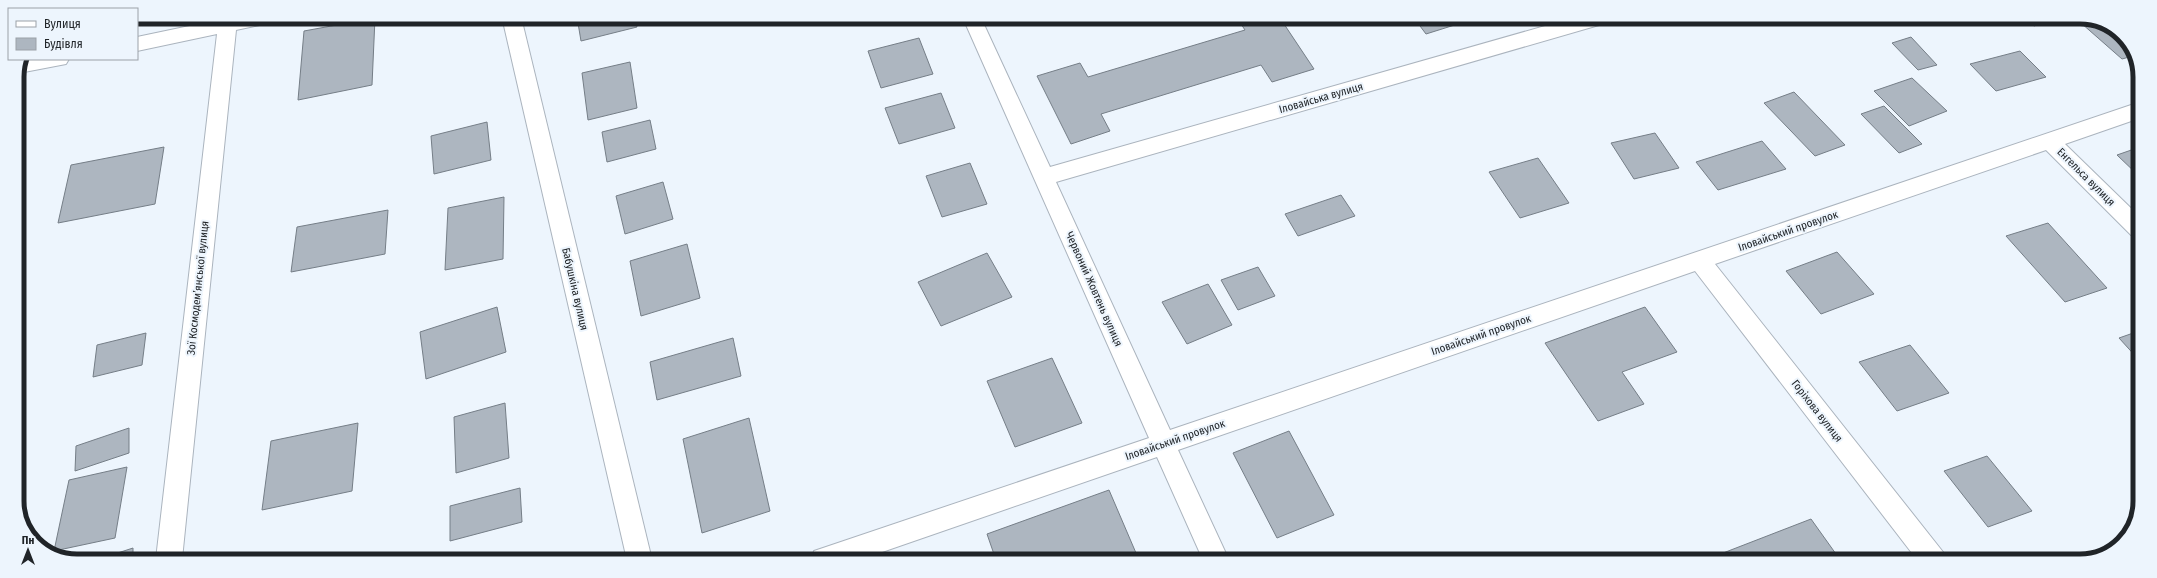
<svg xmlns="http://www.w3.org/2000/svg" width="2157" height="578" font-family="'Fira Sans Condensed',sans-serif">
<style>
.building{fill:#adb6c0;stroke:#757e87}
.lines{fill:none;stroke-linecap:round;stroke-linejoin:round}
.street-casing{stroke:#abb4be;stroke-width:2}
.street{fill:#fff;fill-rule:evenodd}
.labels{text-anchor:middle;dominant-baseline:central;stroke-width:4;stroke-linejoin:round;paint-order:stroke}
.street-label{font-size:11px;fill:#202428;stroke:#edf5fd}
.rim{fill:none;stroke:#202428;stroke-width:5}
</style>
<rect width="100%" height="100%" fill="#edf5fd"/>
<!-- building -->
<g class="building">
<polygon points="577,17 635,18 637,27 581,41"/>
<polygon points="375,18 372,85 298,100 304,31"/>
<polygon points="842,18 873,18 844,24"/>
<polygon points="1237,18 1280,18 1314,69 1272,82 1261,65 1101,114 1110,131 1071,144 1037,76 1080,63 1088,77 1245,30"/>
<polygon points="1414,18 1458,18 1461,23 1426,34"/>
<polygon points="2026,19 2056,19 2034,26"/>
<polygon points="2095,19 2125,38 2133,56 2122,59 2081,23"/>
<polygon points="1911,37 1937,65 1918,70 1892,43"/>
<polygon points="919,38 933,74 881,88 868,51"/>
<polygon points="2020,51 2046,77 1996,91 1970,64"/>
<polygon points="630,62 637,108 588,120 582,73"/>
<polygon points="1912,78 1947,111 1909,126 1874,91"/>
<polygon points="1794,92 1845,145 1815,156 1764,103"/>
<polygon points="941,93 955,128 899,144 885,108"/>
<polygon points="1884,106 1922,144 1899,153 1861,114"/>
<polygon points="650,120 656,149 607,162 602,132"/>
<polygon points="487,122 491,160 434,174 431,136"/>
<polygon points="1655,133 1679,168 1634,179 1611,143"/>
<polygon points="1762,141 1786,169 1718,190 1696,162"/>
<polygon points="164,147 155,204 58,223 71,165"/>
<polygon points="2140,147 2139,176 2117,155"/>
<polygon points="1538,158 1569,203 1520,218 1489,172"/>
<polygon points="970,163 987,204 942,217 926,176"/>
<polygon points="663,182 673,219 625,234 616,196"/>
<polygon points="1341,195 1355,216 1298,236 1285,214"/>
<polygon points="504,197 503,259 445,270 448,208"/>
<polygon points="388,210 385,254 291,272 297,227"/>
<polygon points="2048,223 2107,288 2065,302 2006,236"/>
<polygon points="687,244 700,298 641,316 630,261"/>
<polygon points="1837,252 1874,294 1821,314 1786,271"/>
<polygon points="987,253 1012,297 941,326 918,282"/>
<polygon points="1258,267 1275,296 1238,310 1221,280"/>
<polygon points="1208,284 1232,325 1187,344 1162,302"/>
<polygon points="497,307 506,352 426,379 420,332"/>
<polygon points="1645,307 1677,352 1622,372 1644,404 1598,421 1545,343"/>
<polygon points="2139,331 2139,360 2119,338"/>
<polygon points="146,333 142,365 93,377 97,345"/>
<polygon points="733,338 741,376 657,400 650,362"/>
<polygon points="1910,345 1949,393 1897,411 1859,362"/>
<polygon points="1052,358 1082,423 1015,447 987,381"/>
<polygon points="505,403 509,458 456,473 454,417"/>
<polygon points="749,418 770,511 702,533 683,439"/>
<polygon points="358,423 352,491 262,510 271,441"/>
<polygon points="129,428 129,453 75,471 76,446"/>
<polygon points="1289,431 1334,515 1277,538 1233,453"/>
<polygon points="1987,456 2032,511 1988,527 1944,471"/>
<polygon points="127,467 115,538 54,551 69,480"/>
<polygon points="520,488 522,522 450,541 450,506"/>
<polygon points="1109,490 1139,560 996,560 987,534"/>
<polygon points="1811,519 1841,561 1705,560"/>
<polygon points="133,548 133,559 99,559"/>
</g>
<g class="lines">
<defs>
<g id="street">
<polygon points="219,17 275,17 273,22 236,30 182,559 156,559 217,34 137,51 137,37 218,20"/>
<polygon points="502,17 521,17 652,560 627,560"/>
<polygon points="963,18 981,18 1050,167 1573,18 1608,19 1606,23 1599,25 1056,182 1170,430 2140,102 2140,118 2065,144 2139,216 2139,238 2131,235 2046,150 1715,264 1943,552 1947,561 1918,561 1695,271 1178,450 1229,560 1203,560 1157,457 859,560 811,560 814,551 823,548 1149,438"/>
<polygon points="24,59 69,59 66,64 19,73"/>
</g>
</defs>
<!-- street casing -->
<use href="#street" class="street-casing"/>
<!-- street -->
<use href="#street" class="street"/>
</g>
<g class="labels">
<!-- street labels -->
<g class="street-label">
<text transform="translate(1321 98) rotate(-16)">Іловайська вулиця</text>
<text transform="translate(2086 177) rotate(45)">Енгельса вулиця</text>
<text transform="translate(1788 231) rotate(-19)">Іловайський провулок</text>
<text transform="translate(198 288) rotate(-84)">Зої Космодем’янської вулиця</text>
<text transform="translate(575 289) rotate(77)">Бабушкіна вулиця</text>
<text transform="translate(1094 289) rotate(66)">Червоний Жовтень вулиця</text>
<text transform="translate(1481 335) rotate(-19)">Іловайський провулок</text>
<text transform="translate(1817 411) rotate(52)">Горіхова вулиця</text>
<text transform="translate(1175 440) rotate(-19)">Іловайський провулок</text>
</g>
</g>
<!-- crop -->
<path d="M0 0H2157V578H0ZM77 24H2080A53 53 0 0 1 2133 77V501A53 53 0 0 1 2080 554H77A53 53 0 0 1 24 501V77A53 53 0 0 1 77 24Z" fill="#edf5fd" fill-rule="evenodd"/>
<path class="rim" d="M77 24H2080A53 53 0 0 1 2133 77V501A53 53 0 0 1 2080 554H77A53 53 0 0 1 24 501V77A53 53 0 0 1 77 24Z"/>
<!-- legend -->
<rect x="8" y="8" width="130" height="52" fill="#edf5fd" stroke="#9ba1a8"/>
<rect x="16" y="21" width="20" height="6" fill="#ffffff" stroke="#9ba1a8"/>
<text x="44" y="28" font-size="12" fill="#202428">Вулиця</text>
<rect x="16" y="38" width="20" height="12" fill="#adb6c0" stroke="#9ba1a8"/>
<text x="44" y="48" font-size="12" fill="#202428">Будівля</text>
<!-- north arrow -->
<g transform="translate(28 550)" stroke="#edf5fd" stroke-width="3" paint-order="stroke">
<path d="M0-3L7 15L0 10L-7 15Z" fill="#202428"/>
<text y="-6" font-size="11" font-weight="bold" text-anchor="middle" fill="#202428">Пн</text>
</g>
</svg>
